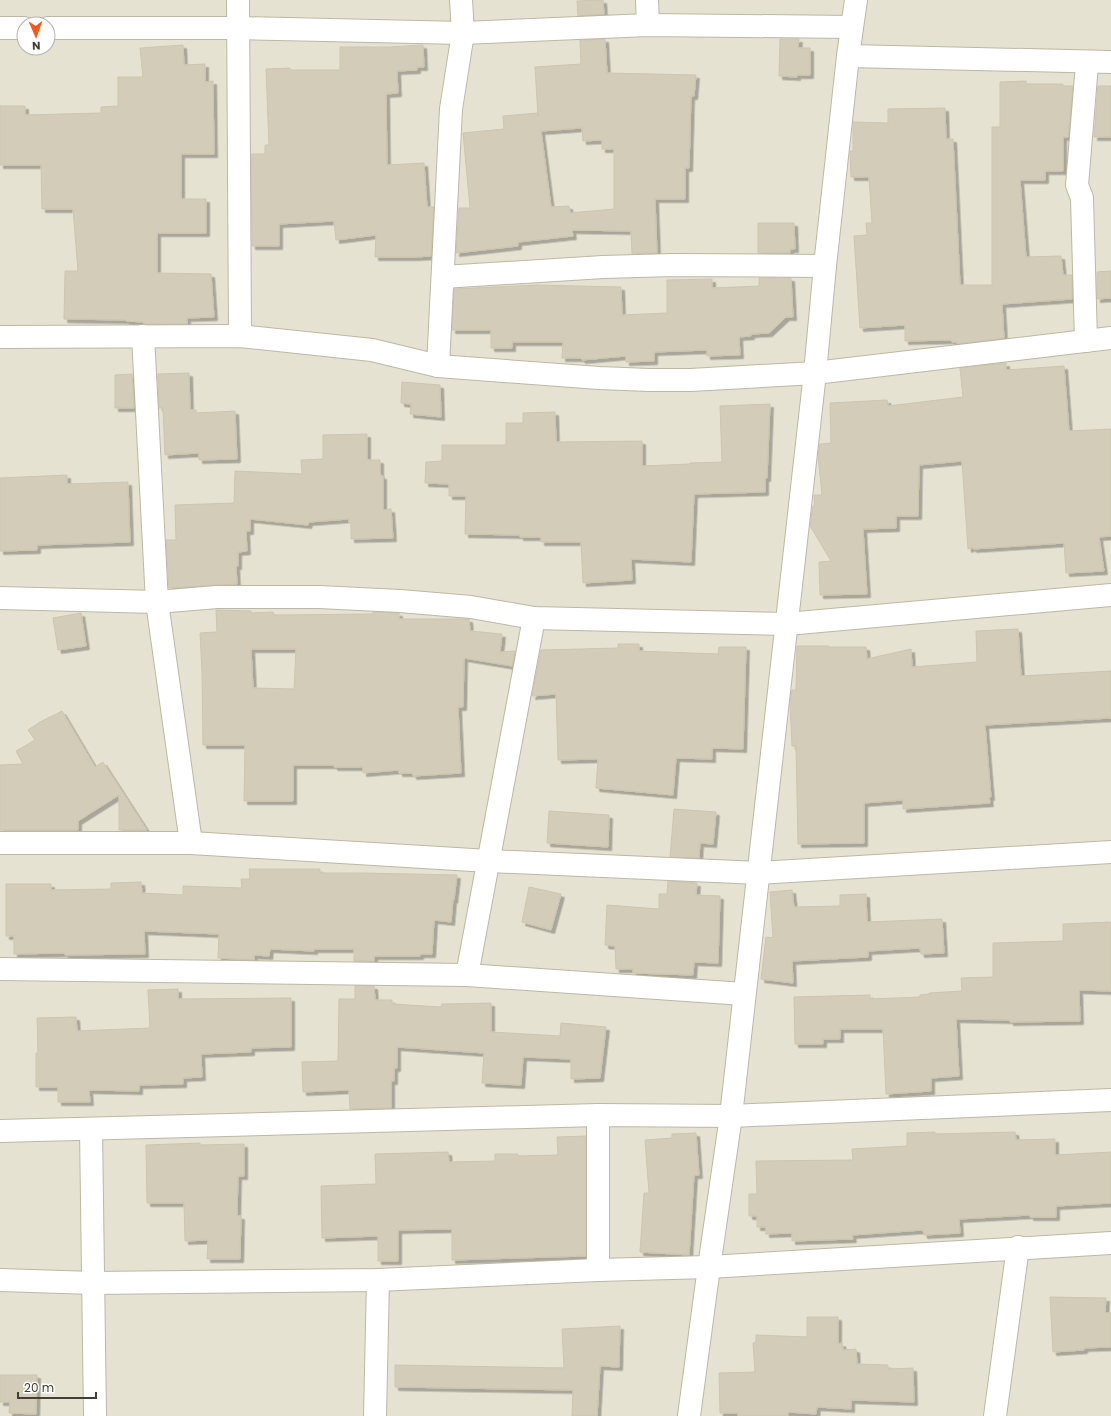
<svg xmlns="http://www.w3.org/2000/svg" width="1111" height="1416" font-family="Poppins,sans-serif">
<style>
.residential{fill:#e5e2d2;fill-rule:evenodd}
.building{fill:#d3ccb9;stroke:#cdc5ad;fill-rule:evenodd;filter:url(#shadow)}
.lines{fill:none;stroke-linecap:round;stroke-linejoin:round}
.street-casing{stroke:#bcb8a7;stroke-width:24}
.street{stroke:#fff;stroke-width:22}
</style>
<defs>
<filter id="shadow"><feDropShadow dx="3.5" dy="3.5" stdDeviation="0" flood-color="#0004"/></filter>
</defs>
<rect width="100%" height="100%" fill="#f1efe4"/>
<!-- residential -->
<path class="residential" d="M0 0H1111V1416H0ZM24 24H48V48H24Z"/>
<!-- building -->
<g class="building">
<polygon points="603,0 604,14 578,16 577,1"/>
<path d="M605 39 607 73 696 75 694 96H691L689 168H685V199H655L657 253 632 254 631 231 572 230 573 236 518 242V246L456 253 459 208H470L463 133 504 129 503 116 538 113V116L535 67 581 64 580 40ZM582 128 583 141 602 140V149H614V209L570 213 569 206 551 207 541 131Z"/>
<polygon points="780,39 799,39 798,48 810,48 810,75 797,75 797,77 779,76"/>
<polygon points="183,45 184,65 205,64 205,82 213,81 214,154 181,154 181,199 206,199 206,233 157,233 157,273 211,274 214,317 187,318 187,324 144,324 144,322 126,321 126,320 64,319 65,271 78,271 73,209 42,209 41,165 0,165 0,106 25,106 25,115 101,113 101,107 118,106 118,77 143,77 140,48"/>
<polygon points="423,45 424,67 417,67 417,70 397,71 398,93 386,94 387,165 424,163 427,207 434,207 431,256 416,257 375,257 376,235 336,240 334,221 279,224 279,246 252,246 251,154 265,154 265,145 269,145 266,69 290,68 290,70 340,70 340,47 389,47"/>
<polygon points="1026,81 1026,84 1063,84 1063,86 1073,86 1068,137 1063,137 1063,171 1045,171 1045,180 1020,180 1026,257 1061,256 1063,275 1072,275 1072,299 1002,304 1004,338 957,344 957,342 952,342 951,340 905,341 905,325 860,328 854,236 867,235 866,223 872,223 869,177 851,177 850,151 853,151 853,122 888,123 888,109 945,108 946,139 953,139 960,285 992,285 992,127 1000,127 1000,82"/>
<polygon points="1098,86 1111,86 1111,137 1094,137"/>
<polygon points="758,223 794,223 795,249 790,249 790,253 758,253"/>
<polygon points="1111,271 1111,298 1097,299 1097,272"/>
<polygon points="759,278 791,278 793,317 786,317 769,333 751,334 751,336 739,337 740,355 707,356 707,350 654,352 654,361 626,362 626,356 582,360 581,358 562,358 563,342 512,342 512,348 491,348 491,330 452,330 454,289 537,285 621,287 622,315 667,313 667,280 712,279 712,288 759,286"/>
<polygon points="1006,363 1006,370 1064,366 1069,431 1111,429 1111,536 1099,537 1104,571 1066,573 1064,543 973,549 973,547 968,549 962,461 919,465 918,516 896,516 896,528 863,529 867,594 820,595 819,562 831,561 810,526 813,506 815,506 814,495 822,495 818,455 820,444 831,443 830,403 887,400 888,406 963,397 960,368"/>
<polygon points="189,373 190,410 196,410 196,413 235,411 237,459 199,460 199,453 165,455 163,408 159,408 158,374"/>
<polygon points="132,374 134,408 115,408 115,375"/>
<polygon points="402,382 440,385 441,417 410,414 411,404 401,403"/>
<polygon points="770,404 767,478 765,478 765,492 694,494 691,562 631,559 632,580 583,583 581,542 541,542 541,537 520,537 520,535 465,534 466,496 449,496 449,484 425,483 426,462 442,461 442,445 506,445 506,423 523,423 523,413 555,412 556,442 642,441 642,466 690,464 690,463 722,462 720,406"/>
<polygon points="367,434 367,460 380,460 380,472 381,476 383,476 383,510 391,509 393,538 351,539 351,523 349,523 349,519 309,522 308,525 250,519 250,531 246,531 247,551 238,552 238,566 236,566 237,584 216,585 169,588 166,540 176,540 175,505 234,503 235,471 302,474 301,460 323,459 323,435"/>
<polygon points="67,475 67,484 128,482 130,542 37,545 37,550 0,551 0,478"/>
<path d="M216 610 251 611V613L273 612 274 615 373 614V612H377L399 613V619H469L470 631 502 634 500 652 515 651 512 666 464 658 463 707H458L461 773 413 776V773H399V770L363 773V767H334V765H293V801H244L245 745H203L202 672 200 633 217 632ZM251 649H296L294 689 253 688Z"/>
<polygon points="81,613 86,646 58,650 53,618"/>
<polygon points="1018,629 1021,676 1111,671 1111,718 985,725 991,797 989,797 990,803 903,809 903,800 864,803 864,843 798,844 796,746 792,746 790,703 792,690 796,690 797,646 829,646 829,647 866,647 867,659 911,649 912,667 977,662 976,631"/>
<polygon points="618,644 639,644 639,651 718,654 719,647 746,647 743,749 712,748 712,759 676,758 673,795 596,788 598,759 558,760 556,694 532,696 541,650 618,648"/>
<polygon points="62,711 95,767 103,762 147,830 119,830 119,795 78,821 78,830 0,830 0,765 23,764 16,751 35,740 28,730 40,722"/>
<polygon points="674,809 716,812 713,844 700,843 699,858 670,857"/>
<polygon points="549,811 609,815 608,847 547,843"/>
<polygon points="249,869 320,869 320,873 362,873 457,875 454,900 453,899 451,922 434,920 432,954 420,954 420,956 374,956 374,961 354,961 354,949 314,949 314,951 270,949 269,956 254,955 254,960 218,958 219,934 144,931 145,954 65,955 65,953 14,954 14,936 6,936 6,884 51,884 51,890 111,889 111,883 141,882 142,893 183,895 183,886 242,888 241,879 250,879"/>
<polygon points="668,881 697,883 696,895 720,896 718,963 694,962 693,975 633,973 633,969 616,969 615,946 605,945 607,905 659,909 659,894 667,894"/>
<polygon points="529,887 561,894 551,930 522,922"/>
<polygon points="792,890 794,907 840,906 840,895 866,894 867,922 942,919 944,953 921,954 920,948 868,951 868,957 792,961 793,983 761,979 766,937 773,938 770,892"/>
<polygon points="1111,922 1111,991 1079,990 1080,1021 1010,1022 1010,1020 956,1019 959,1076 931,1078 931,1091 886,1094 883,1029 840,1029 840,1039 823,1039 823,1044 795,1044 794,997 870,995 870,999 920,997 920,995 929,994 929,993 962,991 961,978 993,977 993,943 1063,941 1063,924"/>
<polygon points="355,986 374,986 375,1000 392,1000 392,1004 441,1007 442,1004 491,1003 491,1032 560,1036 561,1023 606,1027 600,1078 571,1079 571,1059 523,1057 521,1085 482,1083 484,1053 397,1047 397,1068 394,1068 394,1081 391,1081 391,1108 350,1109 349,1090 303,1092 302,1062 338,1061 339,999 355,999"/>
<polygon points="178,989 178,999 291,998 291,1047 251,1048 251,1052 201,1054 202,1077 183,1078 183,1084 139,1085 139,1091 89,1090 90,1102 58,1102 58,1087 36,1087 36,1053 38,1053 37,1018 76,1017 77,1031 150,1028 148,990"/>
<polygon points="935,1132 935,1134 1015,1132 1016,1140 1055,1139 1055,1155 1111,1152 1111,1203 1056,1206 1056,1217 1030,1217 1030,1215 959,1219 960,1233 924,1235 923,1230 852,1235 853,1239 792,1241 792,1233 766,1234 766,1227 757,1227 757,1216 749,1216 749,1194 757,1194 756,1161 853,1160 852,1149 907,1146 907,1133"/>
<polygon points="696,1133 699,1175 694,1175 689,1255 640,1252 644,1193 649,1193 645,1140 672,1138 672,1134"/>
<polygon points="586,1136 586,1256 452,1260 452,1229 398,1230 398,1261 378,1261 378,1236 322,1238 321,1186 376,1184 375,1154 448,1152 449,1162 495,1161 495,1154 518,1154 518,1156 558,1155 557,1137"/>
<polygon points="200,1143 200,1145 244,1144 244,1176 238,1176 237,1216 241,1216 240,1259 207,1259 208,1240 185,1241 184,1203 147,1203 146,1145"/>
<polygon points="1050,1297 1106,1298 1105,1313 1111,1313 1111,1347 1084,1348 1084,1350 1053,1352"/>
<polygon points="807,1317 838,1317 838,1344 842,1343 843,1350 856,1349 857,1364 888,1365 888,1369 913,1368 914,1402 851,1400 851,1409 817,1407 816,1414 788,1412 788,1416 738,1416 738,1413 720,1413 719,1373 755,1372 753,1343 756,1342 756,1335 807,1337"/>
<polygon points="620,1326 619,1367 600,1366 597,1416 572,1416 573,1390 395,1387 395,1365 564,1368 562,1329"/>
<polygon points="0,1375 37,1375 36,1414 9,1413 10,1402 0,1402"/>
</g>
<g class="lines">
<defs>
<g id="street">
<polyline points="238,0 240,336"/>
<polyline points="647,0 648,25"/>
<polyline points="0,28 24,28"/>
<polyline points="48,28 237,28 463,33 648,25 852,27"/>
<polyline points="848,56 1111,62"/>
<polyline points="443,277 603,267 673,265 825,266"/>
<polyline points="143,336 157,602 191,843"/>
<polyline points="0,337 240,336 372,350 438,366 599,378 649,380 691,380 815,373 1111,338"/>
<polyline points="1086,341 1082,198 1077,185 1087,64 1087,62"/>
<polyline points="438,366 451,109 463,33 461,0"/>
<polyline points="0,598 157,602 217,597 319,597 400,601 471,607 534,618 787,624 1111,595"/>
<polyline points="0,843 191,843 489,861 759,873 1111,852"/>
<polyline points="0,969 467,975 744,994"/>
<polyline points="467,975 534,618"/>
<polyline points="598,1115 598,1270"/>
<polyline points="91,1129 95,1416"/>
<polyline points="0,1131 598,1115 731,1116 1111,1100"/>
<polyline points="0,1280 93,1283 378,1280 598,1270 709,1267 1111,1243"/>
<polyline points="375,1416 378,1280"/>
<polyline points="689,1416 709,1267 731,1116 815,373 825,266 848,56 856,0"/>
<polyline points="995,1416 1018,1247"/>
</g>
</defs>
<!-- street casing -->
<use href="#street" class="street-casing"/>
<!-- street -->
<use href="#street" class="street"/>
</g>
<!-- north arrow -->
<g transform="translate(36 36) rotate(178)"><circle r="19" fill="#ffffff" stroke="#b4b2ae"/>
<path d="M0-3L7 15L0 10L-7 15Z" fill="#f55817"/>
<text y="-6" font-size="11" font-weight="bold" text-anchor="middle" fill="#433f34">N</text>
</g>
<!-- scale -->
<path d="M18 1392v6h78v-6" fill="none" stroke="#433f34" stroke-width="2"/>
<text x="24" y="1392" font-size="12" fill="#433f34" stroke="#ffffff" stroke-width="3" paint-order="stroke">20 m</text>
</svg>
